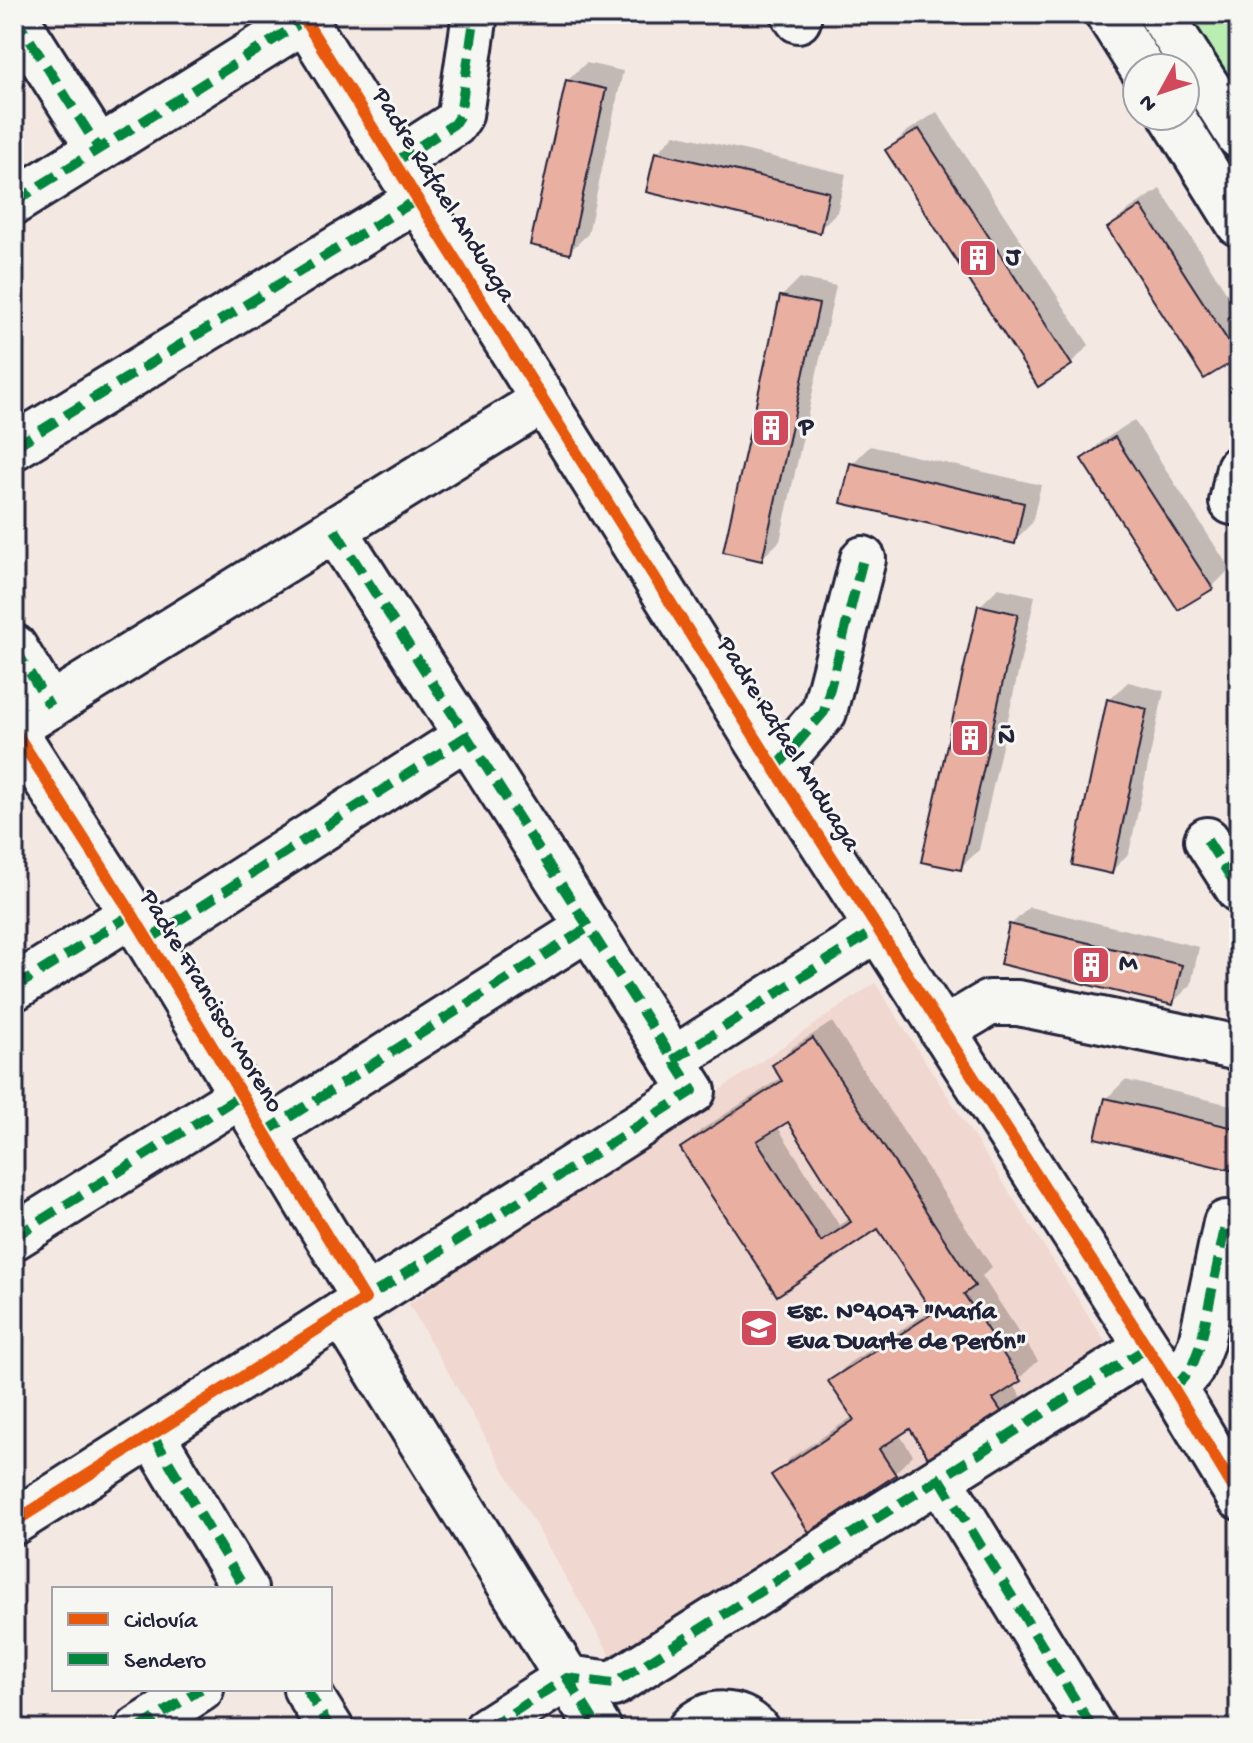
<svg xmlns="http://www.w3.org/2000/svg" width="1253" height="1743" font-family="'Gochi Hand',sans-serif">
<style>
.built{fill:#f0d7cf}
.green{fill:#b9eeb0;stroke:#6e8876;stroke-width:2}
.shadow{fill:#0003;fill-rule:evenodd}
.building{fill:#e9b0a2;stroke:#22223b;stroke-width:2;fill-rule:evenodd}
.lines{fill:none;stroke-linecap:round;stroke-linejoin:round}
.minor-casing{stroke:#22223b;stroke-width:50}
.minor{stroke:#f6f6f2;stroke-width:44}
.quiet{stroke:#00873e;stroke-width:10;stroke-dasharray:20 10;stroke-linecap:butt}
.cycleway-casing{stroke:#f6f6f2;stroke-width:17}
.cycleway{stroke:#e8590c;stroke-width:12}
.labels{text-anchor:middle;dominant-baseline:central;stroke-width:6;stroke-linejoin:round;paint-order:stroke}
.street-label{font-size:26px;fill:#22223b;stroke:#f6f6f2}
.poi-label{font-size:26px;font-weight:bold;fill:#22223b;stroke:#f6f6f2;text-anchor:start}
</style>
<rect width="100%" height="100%" fill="#f3e8e2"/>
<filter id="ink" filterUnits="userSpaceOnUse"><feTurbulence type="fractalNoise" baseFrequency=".0125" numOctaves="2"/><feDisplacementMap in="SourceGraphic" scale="16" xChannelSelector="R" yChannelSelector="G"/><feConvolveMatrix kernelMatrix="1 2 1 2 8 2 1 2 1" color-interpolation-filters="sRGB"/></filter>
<g filter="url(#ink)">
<!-- built -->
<polygon class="built" points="875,983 1111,1351 612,1658 409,1304"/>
<!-- green -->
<polygon class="green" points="1183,14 1239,14 1239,103"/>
<!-- shadow -->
<g class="shadow">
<polygon points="586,63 623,71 588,234 569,252 567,81"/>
<polygon points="937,112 1089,345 1071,364 887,151 906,132"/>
<polygon points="675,134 846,174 837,212 819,230 657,153"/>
<polygon points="1160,189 1239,312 1238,356 1109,228 1128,210"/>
<polygon points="800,278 836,286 780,541 761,559 781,297"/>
<polygon points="1134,420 1230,569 1212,587 1084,459 1102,441"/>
<polygon points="870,446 1041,485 1032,523 1014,541 852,464"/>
<polygon points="998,588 1035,596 979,850 960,868 980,606"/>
<polygon points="1128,682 1164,691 1129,853 1111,872 1109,700"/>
<polygon points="1029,907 1199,947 1191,985 1172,1003 1011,925"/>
<path d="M832 1022 992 1267 982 1276 1038 1361 1013 1384 1026 1403 983 1422 910 1426 899 1434 913 1455 895 1473 773 1475 792 1457 854 1416 831 1381 849 1363 933 1309 879 1227 778 1293 683 1148 701 1130 782 1077 775 1065 793 1047ZM788 1119 851 1218 839 1225 777 1126Z"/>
<polygon points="1125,1080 1239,1107 1239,1170 1106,1099"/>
</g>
<!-- building -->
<g class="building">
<polygon points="566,80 606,89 570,254 530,245"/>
<polygon points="919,129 1072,365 1038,387 885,150"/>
<polygon points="655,152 829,192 820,233 646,192"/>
<polygon points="1141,206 1239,358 1204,379 1107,228"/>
<polygon points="780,296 819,304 762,561 723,552"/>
<polygon points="1115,437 1213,589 1178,610 1081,459"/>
<polygon points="850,463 1024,503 1015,544 841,503"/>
<polygon points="978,605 1018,614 961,870 921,862"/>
<polygon points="1107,699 1147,709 1112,874 1072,865"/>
<polygon points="1009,924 1182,965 1173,1005 1000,964"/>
<path d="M813 1038 975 1286 964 1294 1021 1381 993 1399 1009 1423 990 1436 982 1425 929 1459 910 1429 879 1449 896 1475 809 1532 771 1475 854 1420 828 1381 933 1313 878 1229 777 1296 680 1148 782 1081 772 1065ZM788 1122 851 1222 821 1242 757 1141Z"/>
<polygon points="1105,1098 1239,1129 1239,1172 1095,1138"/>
</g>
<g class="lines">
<defs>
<g id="minor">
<polyline points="301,14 775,769 1174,1389 1239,1497"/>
<polyline points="794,14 798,20"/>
<polyline points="1108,14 1142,68"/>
<polyline points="1161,14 1239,136"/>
<polyline points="14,15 99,149"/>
<polyline points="1172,116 1239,224"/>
<polyline points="395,162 454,124 460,115 475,14"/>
<polyline points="14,202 305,20"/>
<polyline points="14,447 418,199"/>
<polyline points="1232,502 1239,468"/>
<polyline points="14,647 50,706"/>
<polyline points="14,728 544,400"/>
<polyline points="14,730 132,914 365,1299"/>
<polyline points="775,769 824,712 863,559"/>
<polyline points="1207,840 1239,890"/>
<polyline points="148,940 467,736"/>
<polyline points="14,988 132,914"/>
<polyline points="942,1031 989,1003 1018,1003 1239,1048"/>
<polyline points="673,1060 878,928"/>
<polyline points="264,1133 589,927"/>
<polyline points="14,1237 240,1096"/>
<polyline points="342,1314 599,1729"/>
<polyline points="1174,1389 1191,1369 1201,1343 1226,1223"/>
<polyline points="153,1436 245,1589"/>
<polyline points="940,1479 1093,1729"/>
<polyline points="14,1522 693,1091 335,530"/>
<polyline points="306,1689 331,1729"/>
<polyline points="138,1729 201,1689"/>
<polyline points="487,1729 567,1678 613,1684 1147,1348"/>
<path d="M690 1729C707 1709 739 1710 756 1729"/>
</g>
</defs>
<!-- minor casing -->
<use href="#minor" class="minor-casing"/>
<!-- minor -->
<use href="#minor" class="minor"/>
<!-- quiet -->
<g class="quiet">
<polyline points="794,14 798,20"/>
<polyline points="14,15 99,149"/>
<polyline points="395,162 454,124 460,115 475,14"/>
<polyline points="14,202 305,20"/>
<polyline points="14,447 418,199"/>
<polyline points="1232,502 1239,468"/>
<polyline points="335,530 693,1091 365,1299"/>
<polyline points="14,647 50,706"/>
<polyline points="775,769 824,712 863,559"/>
<polyline points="1207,840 1239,890"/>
<polyline points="148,940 467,736"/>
<polyline points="14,988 132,914"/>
<polyline points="673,1060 878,928"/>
<polyline points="264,1133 589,927"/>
<polyline points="14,1237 240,1096"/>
<polyline points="1174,1389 1191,1369 1201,1343 1226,1223"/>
<polyline points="153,1436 245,1589"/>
<polyline points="940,1479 1093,1729"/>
<polyline points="567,1678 599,1729"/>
<polyline points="306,1689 331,1729"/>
<polyline points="138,1729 201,1689"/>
<polyline points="487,1729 567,1678 613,1684 1147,1348"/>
</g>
<defs>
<g id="cycleway">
<polyline points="301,14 775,769 1174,1389 1239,1497"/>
<polyline points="14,730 132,914 365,1299 14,1522"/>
</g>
</defs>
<!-- cycleway casing -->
<use href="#cycleway" class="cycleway-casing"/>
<!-- cycleway -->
<use href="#cycleway" class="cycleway"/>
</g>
</g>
<!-- icons -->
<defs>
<symbol id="building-square" viewBox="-11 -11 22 22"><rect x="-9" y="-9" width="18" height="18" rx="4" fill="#d1495b" stroke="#f6f6f2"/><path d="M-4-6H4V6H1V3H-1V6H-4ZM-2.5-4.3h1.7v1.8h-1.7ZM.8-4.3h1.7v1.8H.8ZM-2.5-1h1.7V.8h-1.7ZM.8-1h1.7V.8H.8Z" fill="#fff"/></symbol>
<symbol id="school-square" viewBox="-11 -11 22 22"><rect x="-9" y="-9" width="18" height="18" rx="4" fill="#d1495b" stroke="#f6f6f2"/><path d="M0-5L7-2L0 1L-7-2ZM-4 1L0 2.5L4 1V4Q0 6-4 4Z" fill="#fff"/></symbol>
</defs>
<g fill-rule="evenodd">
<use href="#building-square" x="956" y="236" width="44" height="44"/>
<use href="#building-square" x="749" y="406" width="44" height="44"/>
<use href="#building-square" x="948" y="716" width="44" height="44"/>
<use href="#building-square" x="1069" y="943" width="44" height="44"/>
<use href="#school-square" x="737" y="1306" width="44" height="44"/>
</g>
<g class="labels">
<!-- street labels -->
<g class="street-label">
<text transform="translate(442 196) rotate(58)">Padre Rafael Anduaga</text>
<text transform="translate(787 745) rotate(58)">Padre Rafael Anduaga</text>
<text transform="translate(210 1002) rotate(59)">Padre Francisco Moreno</text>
</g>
<!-- poi labels -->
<g class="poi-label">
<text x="1006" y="258">J</text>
<text x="799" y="428">P</text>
<text x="998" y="738">Ñ</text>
<text x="1119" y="965">M</text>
<text x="787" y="1313">Esc. N°4047 "María<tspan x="787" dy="30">Eva Duarte de Perón"</tspan></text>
</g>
</g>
<!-- margin -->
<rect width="1253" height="1743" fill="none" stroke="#f6f6f2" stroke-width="48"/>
<rect x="24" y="24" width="1205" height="1695" fill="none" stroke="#22223b" stroke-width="3" filter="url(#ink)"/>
<!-- legend -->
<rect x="52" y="1587" width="280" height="104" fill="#f6f6f2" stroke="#a1a1a9" stroke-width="2"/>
<rect x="68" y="1613" width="40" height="12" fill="#e8590c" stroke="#a1a1a9" stroke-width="2"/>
<text x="124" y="1627" font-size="24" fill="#22223b">Ciclovía</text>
<rect x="68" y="1653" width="40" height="12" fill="#00873e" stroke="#a1a1a9" stroke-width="2"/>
<text x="124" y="1667" font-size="24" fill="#22223b">Sendero</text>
<!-- north arrow -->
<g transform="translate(1161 92) rotate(230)"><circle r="38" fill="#f6f6f2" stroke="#a1a1a9" stroke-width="2"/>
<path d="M0-6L14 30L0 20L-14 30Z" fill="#d1495b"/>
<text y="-12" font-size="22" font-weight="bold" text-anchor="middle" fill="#22223b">N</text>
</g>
</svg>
